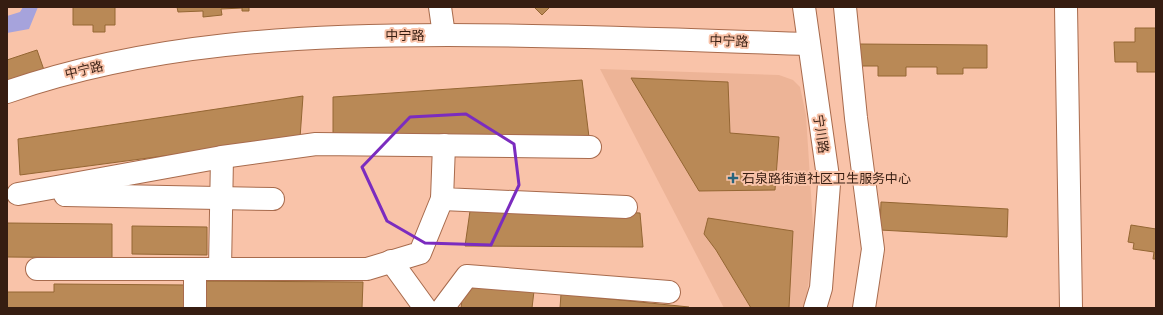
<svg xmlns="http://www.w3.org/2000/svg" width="1163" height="315" font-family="'DM Sans','Noto Sans SC',sans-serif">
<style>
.built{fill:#edb497}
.water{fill:#a6a3dc}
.building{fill:#b98956;stroke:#946633}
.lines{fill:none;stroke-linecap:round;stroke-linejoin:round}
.minor-casing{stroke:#a86b4d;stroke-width:24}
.minor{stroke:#fff;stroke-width:22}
.marked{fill:none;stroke:#7b2cbf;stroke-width:3;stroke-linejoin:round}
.poi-dot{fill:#28647c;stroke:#f9c3a9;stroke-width:1.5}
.labels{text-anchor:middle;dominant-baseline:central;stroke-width:4;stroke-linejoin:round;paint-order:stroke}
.street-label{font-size:13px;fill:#361d11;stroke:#f9c3a9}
.poi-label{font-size:13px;fill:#361d11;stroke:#f9c3a9;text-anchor:start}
</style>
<rect width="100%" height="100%" fill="#f9c3a9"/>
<!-- built -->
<polygon class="built" points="600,69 779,75 793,80 800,87 806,115 814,241 805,308 724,308"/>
<!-- water -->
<polygon class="water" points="23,7 38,7 29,29 7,33 7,16 20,12"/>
<!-- building -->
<g class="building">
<polygon points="73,7 115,7 115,25 105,25 105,32 93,32 93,25 73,25"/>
<polygon points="177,7 254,7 249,7 249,11 242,11 242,8 221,9 222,15 203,17 203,11 178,12"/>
<polygon points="534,7 550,7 542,15"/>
<polygon points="1135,28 1156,28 1156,72 1137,72 1137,62 1115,62 1114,42 1135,42"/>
<polygon points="859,44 987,45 987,68 963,68 963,74 937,74 937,67 906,67 906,76 878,76 878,66 859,66"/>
<polygon points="37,50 44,70 7,83 7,60"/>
<polygon points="631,78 728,82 730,133 779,137 775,190 699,191"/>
<polygon points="582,80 589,137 333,138 333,97"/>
<polygon points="303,96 300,138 20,175 18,139"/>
<polygon points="881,202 1008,209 1007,237 880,230"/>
<polygon points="471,204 640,213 643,247 465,246"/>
<polygon points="708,218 793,231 789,308 751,308 716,250 704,234"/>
<polygon points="7,223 112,224 112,258 7,257"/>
<polygon points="1131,225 1156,229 1156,259 1153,259 1154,252 1133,249 1134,243 1128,242"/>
<polygon points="132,226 207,227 207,255 132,254"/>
<polygon points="203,281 363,282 362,308 203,308"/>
<polygon points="464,282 534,291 532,308 461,308"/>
<polygon points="54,284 188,285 187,308 7,308 7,292 54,292"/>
<polygon points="561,294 689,307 688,308 560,308"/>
</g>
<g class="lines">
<defs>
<g id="minor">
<polyline points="440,7 444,35"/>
<polyline points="804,7 829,184 821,288 815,308"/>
<polyline points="845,7 856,118 873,249 864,308"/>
<polyline points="1066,7 1071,308"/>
<path d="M7 92C148 43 299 35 448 35 568 35 688 40 809 44"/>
<polyline points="444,145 442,199 626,207"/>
<polyline points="18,194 222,157 316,144 590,147"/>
<polyline points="65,195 273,199"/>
<polyline points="391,261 425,308"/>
<polyline points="37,269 367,269 420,253 442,199"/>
<polyline points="195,269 195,308"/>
<polyline points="220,269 222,157"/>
<polyline points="443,308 467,276 669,292"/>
</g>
</defs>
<!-- minor casing -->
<use href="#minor" class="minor-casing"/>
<!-- minor -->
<use href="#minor" class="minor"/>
</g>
<!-- marked area -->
<path class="marked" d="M466 114 514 144 519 185 491 245 425 243 387 221 362 167 410 117Z"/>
<!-- markers -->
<path class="poi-dot" d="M731 172h4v4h4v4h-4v4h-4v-4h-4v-4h4z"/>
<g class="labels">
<!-- street labels -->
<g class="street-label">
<text x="405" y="35">中宁路</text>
<text transform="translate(729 41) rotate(2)">中宁路</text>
<text transform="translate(84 70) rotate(-13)">中宁路</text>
<text transform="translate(821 134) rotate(82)">宁川路</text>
</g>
<!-- poi labels -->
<g class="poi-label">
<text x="742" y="178">石泉路街道社区卫生服务中心</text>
</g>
</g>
<!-- border -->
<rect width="1163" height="315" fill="none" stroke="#361d11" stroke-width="16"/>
</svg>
